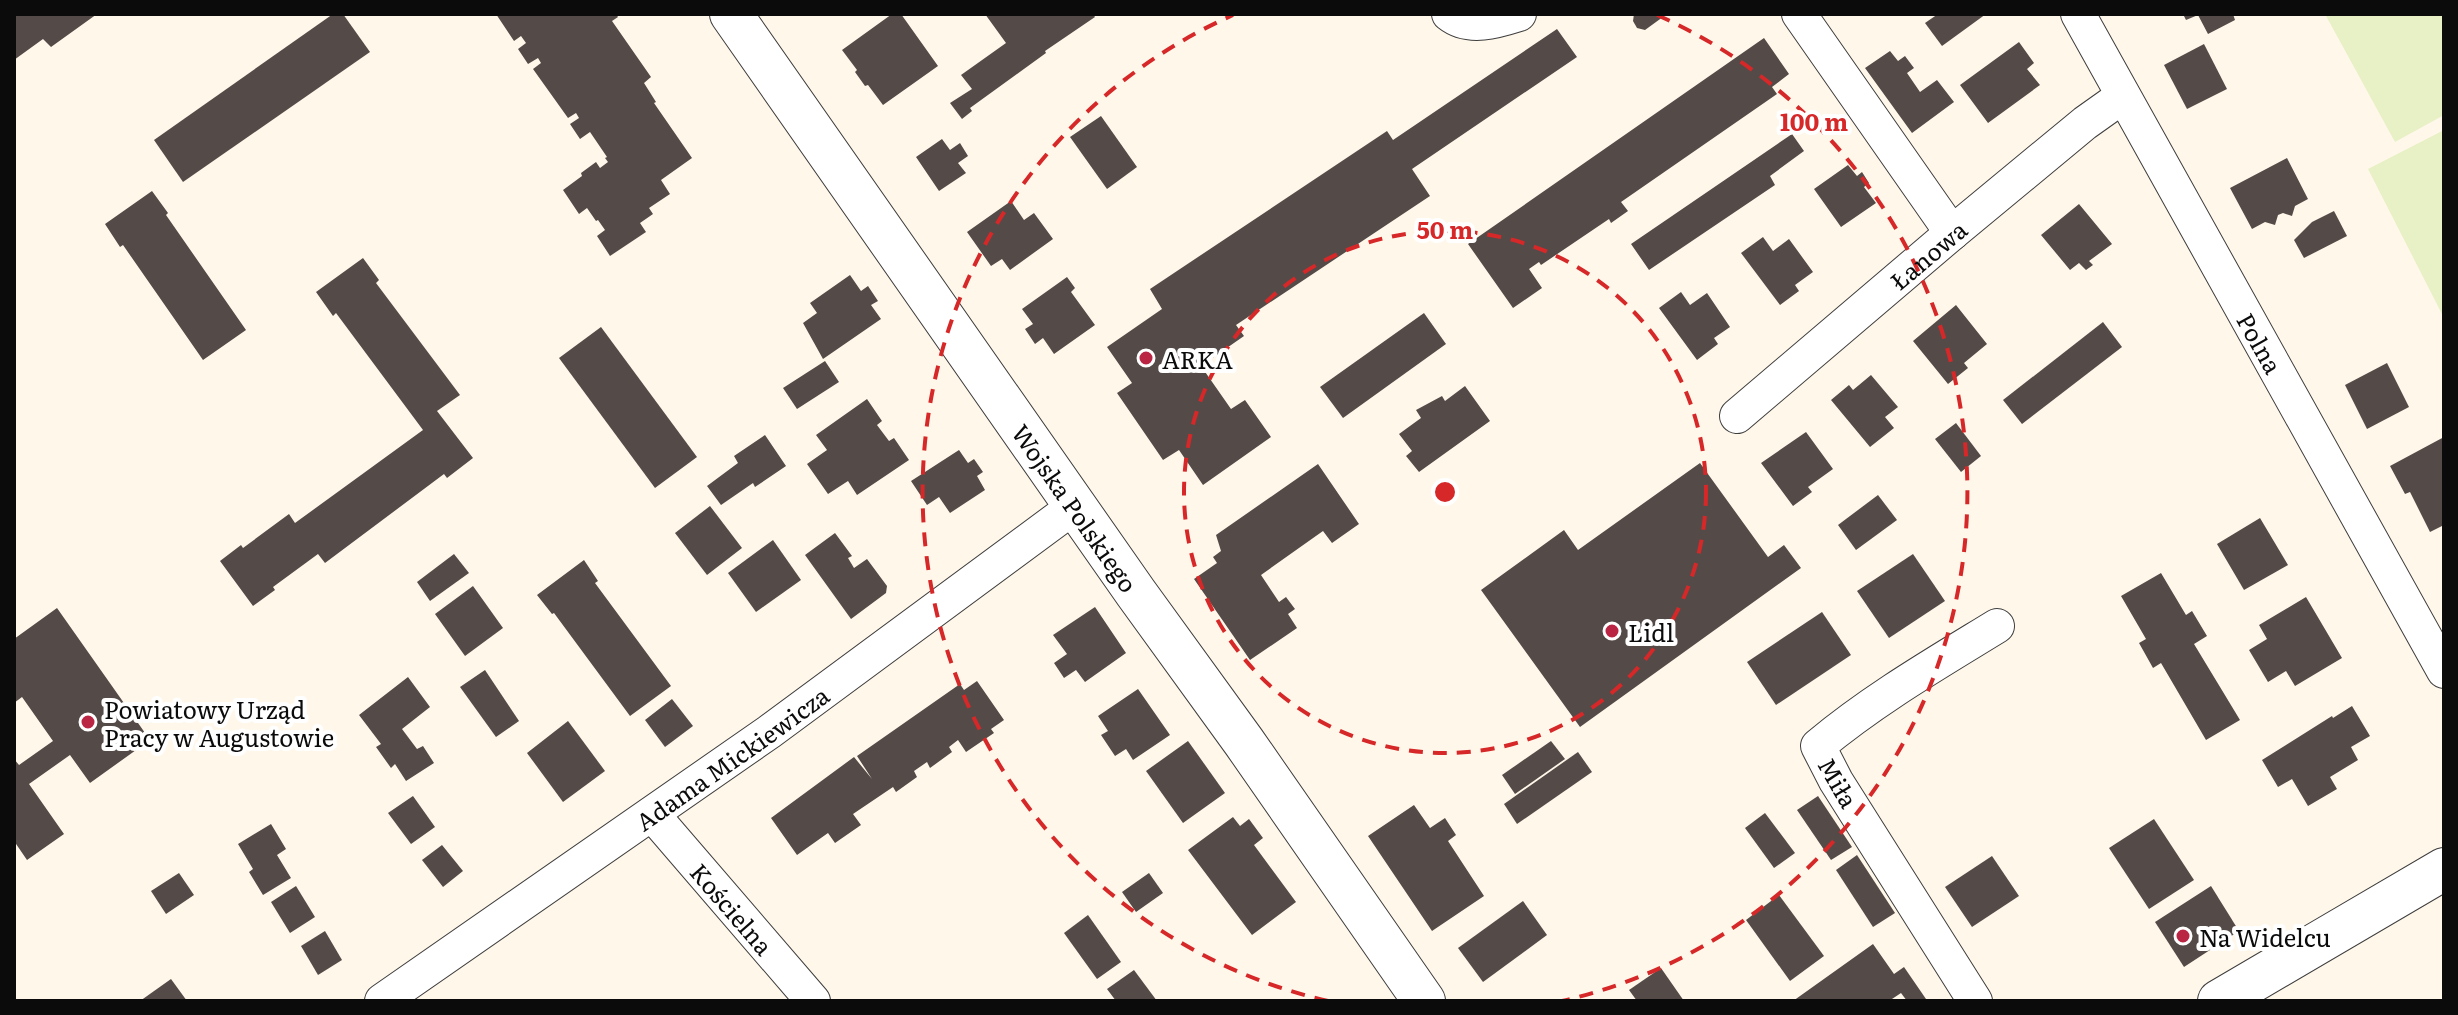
<svg xmlns="http://www.w3.org/2000/svg" width="2458" height="1015" font-family="Literata,serif">
<style>
.pitch{fill:#e8f0c6}
.building{fill:#544b48}
.lines{fill:none;stroke-linecap:round;stroke-linejoin:round}
.minor-casing{stroke:#3e3e3e;stroke-width:36}
.tertiary-casing{stroke:#3e3e3e;stroke-width:44}
.minor{stroke:#fff;stroke-width:34}
.tertiary{stroke:#fff;stroke-width:42}
.ring{fill:none;stroke:#d62828;stroke-width:4;stroke-dasharray:14 10}
.poi-dot{fill:#ba2543;stroke:#fff;stroke-width:3}
.labels{text-anchor:middle;dominant-baseline:central;stroke-width:8;stroke-linejoin:round;paint-order:stroke}
.street-label{font-size:24px;fill:#0b0b0b;stroke:#fff}
.poi-label{font-size:24px;fill:#0b0b0b;stroke:#fff;text-anchor:start}
.centre{fill:#d62828;stroke:#fff;stroke-width:4}
.ring-label{font-size:24px;text-anchor:middle;font-weight:bold;fill:#d62828;stroke:#fff;stroke-width:8;stroke-linejoin:round;paint-order:stroke}
</style>
<rect width="100%" height="100%" fill="#fff8ea"/>
<!-- pitch -->
<g class="pitch">
<polygon points="2325,14 2444,14 2444,115 2395,142"/>
<polygon points="2444,130 2444,318 2368,169"/>
</g>
<!-- building -->
<g class="building">
<polygon points="14,14 97,14 51,47 43,39 14,60"/>
<polygon points="333,14 343,14 370,52 183,182 154,140"/>
<polygon points="496,14 616,14 618,17 612,21 651,77 644,83 656,102 654,103 692,158 661,180 670,194 649,208 653,214 640,223 646,232 610,256 597,236 605,230 598,220 596,221 587,208 579,214 563,190 582,176 581,173 596,162 600,168 608,162 605,158 607,157 590,132 580,139 570,124 579,118 576,113 568,118 533,69 541,63 538,58 528,64 518,49 526,43 521,36 514,41"/>
<polygon points="892,14 901,14 938,66 883,105 868,85 865,86 855,72 857,70 842,50"/>
<polygon points="985,14 1093,14 1095,17 1045,51 1046,53 970,108 972,111 962,119 950,103 972,89 961,75 1006,43"/>
<polygon points="1634,14 1667,14 1645,30 1637,28 1633,21"/>
<polygon points="1938,14 1986,14 1942,46 1925,23"/>
<polygon points="2183,14 2233,14 2235,20 2208,34 2198,15 2186,20"/>
<polygon points="1557,29 1577,57 1412,169 1430,196 1236,325 1244,336 1201,366 1231,409 1245,400 1271,437 1203,485 1179,450 1163,460 1117,393 1132,383 1107,347 1162,309 1150,289 1387,131 1393,140"/>
<polygon points="1764,38 1789,74 1772,87 1777,94 1621,202 1628,211 1611,223 1609,219 1541,265 1539,262 1529,269 1542,288 1513,308 1468,244"/>
<polygon points="2019,42 2034,63 2027,69 2040,85 1988,123 1960,85"/>
<polygon points="2204,44 2227,89 2187,109 2164,65"/>
<polygon points="1890,51 1898,61 1905,56 1914,68 1907,73 1920,92 1937,80 1954,102 1912,133 1865,68"/>
<polygon points="1101,116 1137,167 1107,189 1070,137"/>
<polygon points="1792,134 1804,151 1770,176 1775,185 1649,270 1631,244"/>
<polygon points="942,139 950,150 960,143 968,156 958,163 966,173 939,191 916,157"/>
<polygon points="2287,158 2308,199 2295,206 2292,216 2283,213 2278,215 2275,225 2265,222 2252,229 2230,188"/>
<polygon points="1848,165 1857,176 1862,172 1869,183 1864,187 1876,203 1841,227 1814,189"/>
<polygon points="152,191 168,213 166,215 246,330 203,360 123,245 120,247 105,224"/>
<polygon points="1011,201 1024,220 1034,213 1053,239 1010,270 1002,259 991,266 967,232"/>
<polygon points="2079,204 2112,244 2089,261 2093,265 2086,270 2079,263 2070,270 2041,235"/>
<polygon points="2334,211 2347,236 2304,258 2294,240 2312,222"/>
<polygon points="1763,237 1773,251 1789,239 1813,272 1795,285 1799,291 1780,305 1741,253"/>
<polygon points="363,258 379,280 376,283 460,395 437,411 473,458 447,478 444,474 325,563 318,554 273,587 275,590 253,606 220,561 241,545 243,548 289,514 295,523 423,430 336,313 333,316 316,292"/>
<polygon points="850,275 861,291 868,286 878,301 871,305 881,319 823,359 803,323 817,313 810,303"/>
<polygon points="1067,277 1075,288 1071,292 1095,325 1054,354 1043,338 1035,344 1025,329 1033,324 1022,309"/>
<polygon points="1681,292 1690,305 1707,293 1730,327 1714,338 1718,344 1697,360 1659,308"/>
<polygon points="1956,305 1987,344 1964,363 1968,368 1948,384 1913,341"/>
<polygon points="1424,313 1446,344 1343,418 1320,387"/>
<polygon points="2103,322 2122,347 2022,424 2003,400"/>
<polygon points="601,327 697,457 655,488 559,358"/>
<polygon points="825,361 839,382 797,409 783,388"/>
<polygon points="2387,363 2409,407 2367,429 2345,385"/>
<polygon points="1871,375 1898,407 1885,417 1894,428 1870,447 1831,400 1849,385 1853,390"/>
<polygon points="1465,386 1490,421 1419,472 1406,456 1412,451 1399,434 1421,418 1416,410 1442,396 1445,401"/>
<polygon points="867,399 882,421 877,425 889,441 894,438 909,460 857,495 848,481 828,494 807,464 827,450 816,435"/>
<polygon points="1956,423 1981,456 1961,472 1935,439"/>
<polygon points="1806,432 1833,469 1808,487 1812,492 1793,506 1761,463"/>
<polygon points="765,435 786,466 755,487 753,483 721,505 707,486 738,463 734,456"/>
<polygon points="2444,437 2444,525 2430,532 2410,492 2405,494 2390,466"/>
<polygon points="959,450 968,463 974,459 983,472 977,476 985,490 950,513 939,497 927,505 911,481"/>
<polygon points="1700,463 1768,557 1784,545 1801,568 1580,727 1481,590 1564,530 1578,550"/>
<polygon points="1318,464 1359,524 1332,543 1323,531 1261,575 1279,602 1286,597 1295,609 1288,614 1297,628 1250,660 1194,579 1217,563 1213,557 1221,551 1216,535"/>
<polygon points="1878,495 1897,520 1856,550 1838,525"/>
<polygon points="710,506 742,548 707,575 675,533"/>
<polygon points="2260,518 2288,565 2244,590 2217,544"/>
<polygon points="835,533 852,556 848,558 854,568 867,559 887,586 886,593 851,619 805,555"/>
<polygon points="773,540 801,580 756,612 728,573"/>
<polygon points="454,554 469,573 430,601 417,582"/>
<polygon points="1913,554 1945,601 1889,638 1857,591"/>
<polygon points="584,560 598,581 595,583 671,686 630,716 554,613 552,614 537,595"/>
<polygon points="2161,573 2186,615 2192,611 2207,636 2194,644 2240,720 2206,740 2161,663 2153,668 2139,643 2146,639 2121,596"/>
<polygon points="473,586 503,628 465,656 435,614"/>
<polygon points="2306,597 2342,658 2295,686 2286,671 2268,682 2249,650 2267,639 2259,625"/>
<polygon points="1095,607 1126,653 1085,682 1076,670 1064,678 1054,663 1067,654 1053,635"/>
<polygon points="57,608 150,740 90,783 70,755 29,784 64,834 27,860 14,841 14,759 19,765 53,741 22,697 14,703 14,639"/>
<polygon points="1822,612 1851,655 1776,705 1747,662"/>
<polygon points="485,670 519,721 496,737 460,687"/>
<polygon points="408,677 430,707 402,729 417,749 423,746 434,763 406,781 395,764 391,768 376,747 381,744 359,715"/>
<polygon points="977,681 1004,720 991,729 994,733 966,752 958,740 949,747 952,752 930,768 927,762 914,771 917,777 896,792 893,787 853,814 861,825 835,843 828,833 797,855 771,818 854,757 872,779 857,756 960,684 964,690"/>
<polygon points="1138,689 1170,735 1133,760 1126,749 1115,756 1101,735 1108,731 1098,716"/>
<polygon points="672,699 693,726 665,747 645,720"/>
<polygon points="2352,706 2370,736 2351,747 2358,760 2330,777 2337,789 2308,806 2292,779 2278,787 2262,760 2332,716 2333,718"/>
<polygon points="568,721 605,771 563,802 527,753"/>
<polygon points="1188,741 1225,793 1183,823 1146,771"/>
<polygon points="1551,741 1565,759 1515,794 1502,775"/>
<polygon points="1578,752 1592,772 1517,824 1504,804"/>
<polygon points="413,796 435,827 411,844 388,813"/>
<polygon points="1818,796 1852,847 1831,860 1797,810"/>
<polygon points="1414,805 1430,828 1445,818 1456,835 1448,841 1484,896 1432,931 1368,836"/>
<polygon points="1765,813 1795,853 1774,868 1745,828"/>
<polygon points="1233,817 1240,826 1249,819 1263,838 1254,845 1296,902 1252,935 1188,850"/>
<polygon points="2154,819 2194,880 2149,909 2109,848"/>
<polygon points="271,824 286,849 277,855 291,878 263,895 249,872 253,869 238,844"/>
<polygon points="442,845 463,871 443,887 422,860"/>
<polygon points="1857,855 1895,913 1873,927 1836,870"/>
<polygon points="1992,856 2019,896 1972,927 1945,887"/>
<polygon points="179,873 194,895 166,914 151,891"/>
<polygon points="1149,873 1163,893 1136,912 1122,892"/>
<polygon points="296,886 315,917 290,933 271,902"/>
<polygon points="2211,886 2239,931 2184,967 2155,922"/>
<polygon points="1779,895 1824,956 1790,981 1746,920"/>
<polygon points="1523,901 1547,935 1483,982 1458,948"/>
<polygon points="1088,915 1121,962 1097,979 1064,933"/>
<polygon points="325,931 342,960 318,975 301,946"/>
<polygon points="1873,944 1894,974 1904,967 1926,999 1923,1001 1907,1001 1901,993 1889,1001 1793,1001"/>
<polygon points="1661,968 1684,1001 1637,1001 1629,990"/>
<polygon points="1134,970 1157,1001 1116,1001 1107,989"/>
<polygon points="171,979 187,1001 140,1001"/>
</g>
<g class="lines">
<defs>
<g id="minor">
<path d="M1449 14C1469 30 1497 21 1519 14"/>
<polyline points="1799,14 1952,233"/>
<path id="s1" d="M2078 14 2444 671"/>
<path id="s2" d="M1737 416 1952 233 2085 123 2123 96"/>
<path id="s3" d="M652 814 813 1001"/>
<path id="s4" d="M382 1001 769 732 1075 506"/>
<path d="M1975 1001 1836 781 1818 746C1873 700 1935 664 1997 626"/>
</g>
<g id="tertiary">
<path id="s5" d="M731 14 1136 593 1244 742 1424 1001"/>
<polyline points="2219,1001 2444,869"/>
</g>
</defs>
<!-- minor casing -->
<use href="#minor" class="minor-casing"/>
<!-- tertiary casing -->
<use href="#tertiary" class="tertiary-casing"/>
<!-- minor -->
<use href="#minor" class="minor"/>
<!-- tertiary -->
<use href="#tertiary" class="tertiary"/>
</g>
<!-- distance rings -->
<g class="ring">
<circle cx="1445" cy="492" r="261"/>
<path d="M1328 1001A522 522 0 0 1 1233 15M1657 15A522 522 0 0 1 1562 1001"/>
</g>
<!-- markers -->
<g class="poi-dot">
<circle cx="1146" cy="358" r="8"/>
<circle cx="1612" cy="631" r="8"/>
<circle cx="88" cy="722" r="8"/>
<circle cx="2183" cy="936" r="8"/>
</g>
<g class="labels">
<!-- street labels -->
<g class="street-label">
<text stroke="none"><textPath href="#s2" startOffset="250">Łanowa</textPath></text>
<text stroke="none"><textPath href="#s1" startOffset="376">Polna</textPath></text>
<text stroke="none"><textPath href="#s5" startOffset="602">Wojska Polskiego</textPath></text>
<text stroke="none"><textPath href="#s4" startOffset="426">Adama Mickiewicza</textPath></text>
<text transform="translate(1839 782) rotate(60)">Miła</text>
<text stroke="none"><textPath href="#s3" startOffset="124">Kościelna</textPath></text>
</g>
<!-- poi labels -->
<g class="poi-label">
<text x="1162" y="358">ARKA</text>
<text x="1628" y="631">Lidl</text>
<text x="104" y="708">Powiatowy Urząd<tspan x="104" dy="28">Pracy w Augustowie</tspan></text>
<text x="2199" y="936">Na Widelcu</text>
</g>
</g>
<circle cx="1445" cy="492" r="12" class="centre"/>
<g class="ring-label">
<text x="1814" y="131">100 m</text>
<text x="1445" y="239">50 m</text>
</g>
<!-- border -->
<rect width="2458" height="1015" fill="none" stroke="#0b0b0b" stroke-width="32"/>
</svg>
